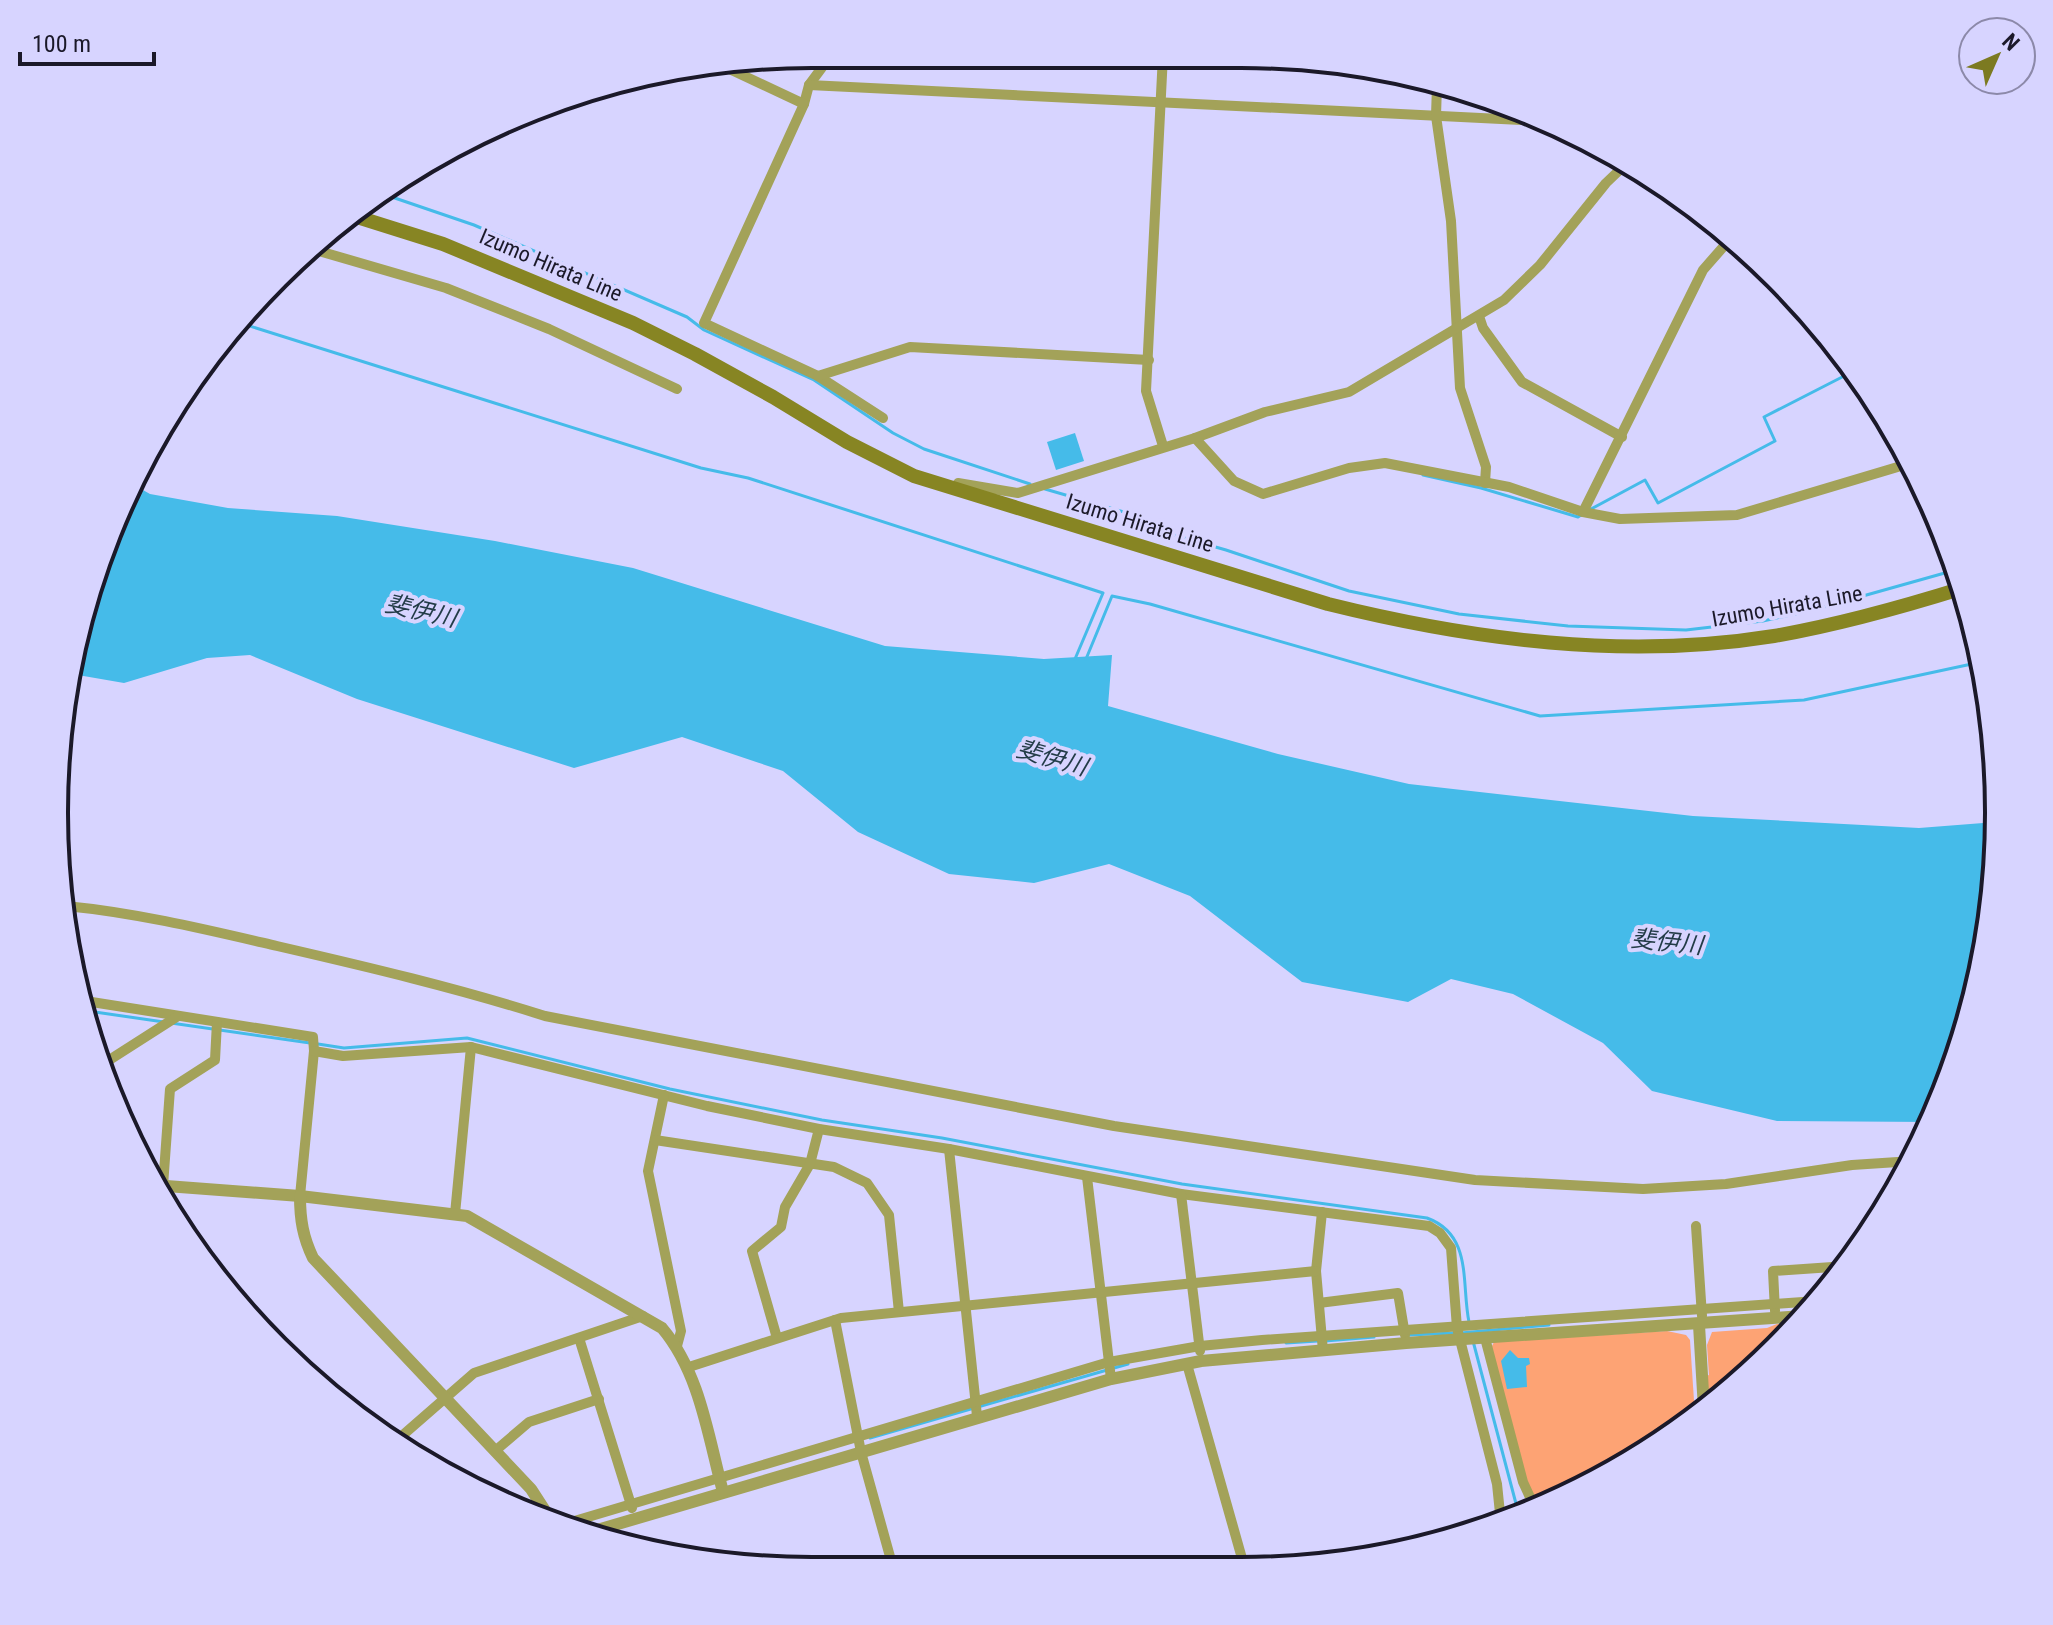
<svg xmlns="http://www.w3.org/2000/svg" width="2053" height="1625" font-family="'Roboto Condensed','Noto Sans JP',sans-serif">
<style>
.green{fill:#fda374}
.water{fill:#45bbe9}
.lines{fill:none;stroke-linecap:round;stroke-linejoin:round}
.stream{stroke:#45bbe9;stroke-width:3}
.minor{stroke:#a3a259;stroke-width:10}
.tertiary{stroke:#a3a259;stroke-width:12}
.secondary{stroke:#878523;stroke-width:14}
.labels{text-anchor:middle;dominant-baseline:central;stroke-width:8;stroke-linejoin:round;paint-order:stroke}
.street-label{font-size:22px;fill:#1b1929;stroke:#d7d4ff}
.water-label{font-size:24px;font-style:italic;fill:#233c48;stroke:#d7d4ff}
.rim{fill:none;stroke:#1b1929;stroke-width:4}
</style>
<rect width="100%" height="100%" fill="#d7d4ff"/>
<!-- green -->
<g class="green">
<polygon points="1797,1322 1740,1383 1708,1406 1706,1376 1709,1375 1707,1345 1712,1332 1767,1328 1777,1324"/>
<polygon points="1667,1331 1686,1335 1690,1340 1695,1416 1619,1470 1538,1506 1527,1484 1491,1348 1494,1342"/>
</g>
<!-- water -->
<g class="water">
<polygon points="1075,433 1084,461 1056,470 1047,442"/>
<polygon points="134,485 150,494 228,508 337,516 495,541 633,568 885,646 1044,659 1112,655 1108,706 1278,754 1409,784 1693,816 1919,828 1996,822 1997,863 1973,1009 1931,1122 1777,1121 1652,1091 1603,1043 1513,994 1451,979 1408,1002 1302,982 1190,896 1109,864 1034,883 949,874 858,832 783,771 682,737 574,768 357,699 250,655 207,658 124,683 72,674 80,616"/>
<polygon points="1510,1350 1518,1358 1529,1358 1530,1364 1526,1366 1527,1387 1507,1389 1501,1361"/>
</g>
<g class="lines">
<!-- stream -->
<g class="stream">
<polyline points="383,194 474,225 687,317 704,330 814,380 893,433 924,449 1030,484"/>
<polyline points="240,323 701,468 748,478 1103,593 1075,659"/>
<polyline points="1423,475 1481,488 1578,517 1581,515"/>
<polyline points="1045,489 1141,517 1153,529 1226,550 1349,591 1459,614 1568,626 1686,630 1763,621 1813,610 1959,569"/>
<polyline points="1591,509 1645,480 1658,503 1775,441 1764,417 1848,374"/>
<polyline points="1086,659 1112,596 1150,604 1540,716 1804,700 1981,662"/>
<polyline points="81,1010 164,1022"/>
<polyline points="171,1023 310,1043"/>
<path d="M318 1044 344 1048 467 1038 670 1089 822 1120 942 1138 1182 1184 1427 1218C1473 1235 1461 1283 1469 1322"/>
<polyline points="1461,1333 1549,1325"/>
<polyline points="1409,1335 1454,1333"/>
<polyline points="1325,1341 1374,1337"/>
<polyline points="1473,1341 1519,1515"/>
<polyline points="1286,1343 1318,1341"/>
<polyline points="870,1438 1128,1364"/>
</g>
<!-- minor -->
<g class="minor">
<polyline points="832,54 809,85 804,104 704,323 818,376 883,418"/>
<polyline points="723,66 804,104"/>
<polyline points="809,85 1543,121"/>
<polyline points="1437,85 1436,116 1451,221 1460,388 1486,467 1485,483"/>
<polyline points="312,249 446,288 549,329 677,389"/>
<polyline points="1479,316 1483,328 1522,382 1622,437"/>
<polyline points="818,376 910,347 1149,360"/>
<polyline points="1195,438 1234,481 1263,494 1349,468 1385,463 1509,487 1583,512 1620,519 1737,515 1911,463"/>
<polyline points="1163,446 1146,391 1163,55"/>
<polyline points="958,483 1018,493 1195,438 1265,412 1349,392 1504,300 1540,265 1606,183 1628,162"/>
<polyline points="1583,512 1703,270 1724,246 1737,240"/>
<path d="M66 906C138 913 208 930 277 946 368 967 457 988 545 1016L1114 1126 1475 1180 1643 1189 1726 1184 1852 1165 1913 1161"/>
<polyline points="79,1000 313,1037 314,1051 300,1196"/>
<polyline points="314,1051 343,1056 471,1047 707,1106 819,1129 949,1149 1181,1194 1429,1226 1440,1233 1451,1248 1457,1328 1497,1484 1501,1523"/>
<polyline points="103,1064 178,1016"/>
<polyline points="664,1095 648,1171 681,1331 677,1346"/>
<polyline points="655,1140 834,1167 867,1183 889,1215 899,1312"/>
<polyline points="949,1149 977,1416"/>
<polyline points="1087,1177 1111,1379"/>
<polyline points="163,1186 170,1089 215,1060 217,1022"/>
<polyline points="1181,1194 1200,1351"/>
<polyline points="1322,1212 1316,1271 1323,1351"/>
<polyline points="455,1214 471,1047"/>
<polyline points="1696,1226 1702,1316"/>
<polyline points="1319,1303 1398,1293 1405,1335"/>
<polyline points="1775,1311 1773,1271 1847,1266"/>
<polyline points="835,1320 861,1452 894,1571"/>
<polyline points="579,1338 632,1508"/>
<polyline points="777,1338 752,1251 781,1227 785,1207 810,1164 819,1129"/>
<polyline points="1485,1338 1523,1482 1535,1508"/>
<polyline points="1187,1364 1245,1569"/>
<polyline points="689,1367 841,1318 1316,1271"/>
<polyline points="396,1441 474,1373 643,1316"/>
<polyline points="495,1451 529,1422 599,1399"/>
<polyline points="561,1525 1109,1362 1200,1346 1262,1340 1817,1301"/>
</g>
<!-- tertiary -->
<g class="tertiary">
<path d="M153 1185 300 1196 467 1216 662 1328C700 1373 708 1436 723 1492"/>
<path d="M300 1196C300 1220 303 1237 313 1258L531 1489 553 1523"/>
<polyline points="1699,1325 1704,1409"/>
<polyline points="587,1533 1111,1379 1201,1361 1406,1343 1803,1316"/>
</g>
<!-- secondary -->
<path class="secondary" d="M354 216 443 244 633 323 695 354 773 397 847 442 914 476 1328 604C1473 640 1625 660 1774 636 1838 625 1902 607 1963 588"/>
</g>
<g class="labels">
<!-- street labels -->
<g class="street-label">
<text transform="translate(551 265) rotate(23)">Izumo Hirata Line</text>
<text transform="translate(1140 523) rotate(17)">Izumo Hirata Line</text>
<text transform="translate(1787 606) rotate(-10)">Izumo Hirata Line</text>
</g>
<!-- water labels -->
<g class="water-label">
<text transform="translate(421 611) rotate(13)">斐伊川</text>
<text transform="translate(1052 758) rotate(16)">斐伊川</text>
<text transform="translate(1667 942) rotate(6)">斐伊川</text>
</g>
</g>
<!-- crop -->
<path d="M0 0H2053V1625H0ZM812 68H1241A744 744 0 0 1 1985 812V813A744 744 0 0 1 1241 1557H812A744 744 0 0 1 68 813V812A744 744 0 0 1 812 68Z" fill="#d7d4ff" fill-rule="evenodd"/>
<path class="rim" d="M812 68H1241A744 744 0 0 1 1985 812V813A744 744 0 0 1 1241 1557H812A744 744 0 0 1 68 813V812A744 744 0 0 1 812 68Z"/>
<!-- north arrow -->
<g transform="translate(1997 56) rotate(45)"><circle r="38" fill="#d7d4ff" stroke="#8c89a9" stroke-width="2"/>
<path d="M0-6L14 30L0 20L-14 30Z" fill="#7c7a21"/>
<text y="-12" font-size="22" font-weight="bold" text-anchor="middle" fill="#1b1929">N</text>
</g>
<!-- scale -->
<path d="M20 52v12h134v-12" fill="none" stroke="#1b1929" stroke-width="4"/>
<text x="32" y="52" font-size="24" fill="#1b1929" stroke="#d7d4ff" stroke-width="6" paint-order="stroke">100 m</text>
</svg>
